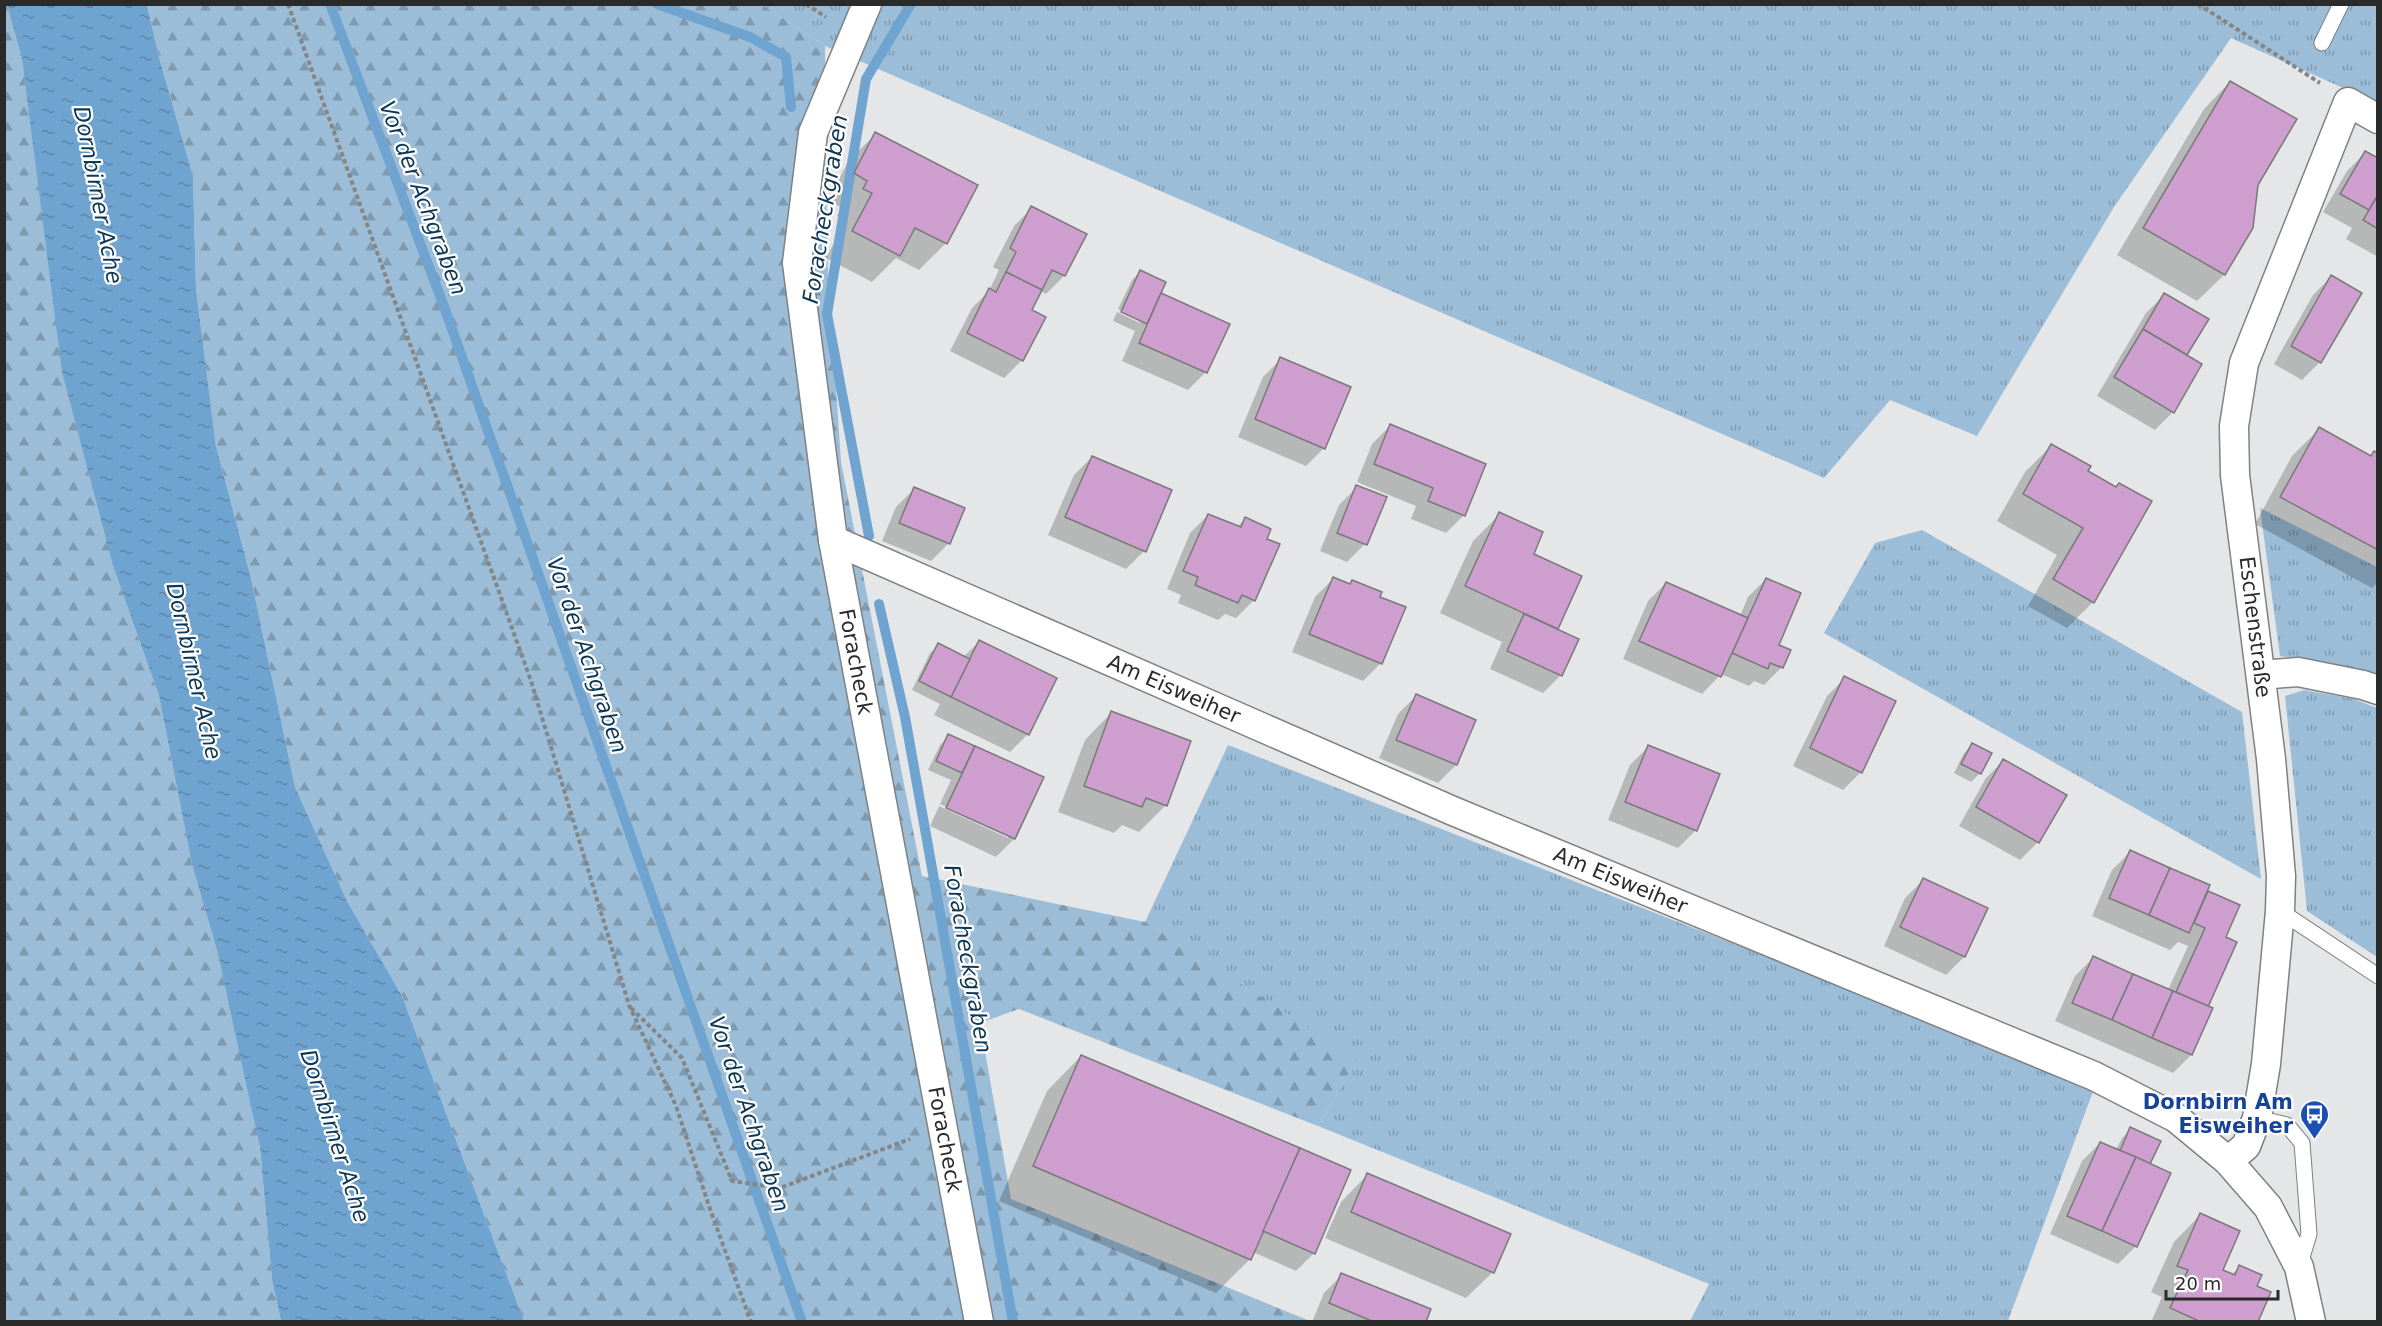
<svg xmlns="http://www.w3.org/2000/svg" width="2382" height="1326" font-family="'DejaVu Sans',sans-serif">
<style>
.grass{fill:url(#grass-tufts)}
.forest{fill:url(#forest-firs)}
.water{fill:url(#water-ripples)}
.shadow{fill:#0003;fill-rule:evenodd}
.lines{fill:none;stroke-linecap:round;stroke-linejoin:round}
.stream{stroke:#70a4d0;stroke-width:10}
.building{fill:#cd9ece;stroke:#7a797a;stroke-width:1.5}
.service-casing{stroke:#7f8182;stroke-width:17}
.minor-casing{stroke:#7f8182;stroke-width:31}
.path{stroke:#848686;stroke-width:4;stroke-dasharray:4.5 3;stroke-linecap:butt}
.service{stroke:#fff;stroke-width:15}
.minor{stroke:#fff;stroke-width:28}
.labels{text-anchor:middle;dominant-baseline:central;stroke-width:4.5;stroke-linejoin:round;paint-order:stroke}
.street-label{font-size:21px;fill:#292a2a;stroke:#fff}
.transit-label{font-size:21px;font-weight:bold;fill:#164399;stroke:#fff;text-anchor:end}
.water-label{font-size:22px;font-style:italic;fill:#0e3755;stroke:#fff}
</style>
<defs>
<pattern id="grass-tufts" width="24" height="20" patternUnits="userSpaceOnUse" patternTransform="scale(1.5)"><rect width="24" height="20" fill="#9cbdd8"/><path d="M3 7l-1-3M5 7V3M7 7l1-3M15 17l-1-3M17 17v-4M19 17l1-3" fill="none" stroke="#7f9aaf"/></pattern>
<pattern id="forest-firs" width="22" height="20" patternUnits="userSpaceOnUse" patternTransform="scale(1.5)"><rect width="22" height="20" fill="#9cbdd8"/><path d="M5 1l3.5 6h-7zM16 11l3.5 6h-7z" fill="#7f9aaf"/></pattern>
<pattern id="water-ripples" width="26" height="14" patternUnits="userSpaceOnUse" patternTransform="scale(1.5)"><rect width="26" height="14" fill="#70a4d0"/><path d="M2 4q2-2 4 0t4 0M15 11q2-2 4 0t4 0" fill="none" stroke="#5c86a9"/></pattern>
</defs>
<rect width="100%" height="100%" fill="#e4e6e7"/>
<!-- grass -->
<g class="grass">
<polygon points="763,5 2377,5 2377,103 2231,38 2114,207 1977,436 1890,400 1824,478 825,46"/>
<polygon points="2260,508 2377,567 2377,674 2322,662 2280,656"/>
<polygon points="1922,530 2242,712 2261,879 1824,633 1875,543"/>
<polygon points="2304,690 2354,699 2377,708 2377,957 2307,911 2285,696"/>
<polygon points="1228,745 2095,1086 2008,1321 1690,1321 1709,1284 1318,1126 1356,1060 1145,922"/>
</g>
<!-- forest -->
<g class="forest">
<polygon points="7,4 22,59 39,182 114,569 159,696 192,865 218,954 238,1042 260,1148 272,1280 281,1321 5,1322 4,5"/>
<polygon points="147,5 763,5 825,46 827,253 841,462 922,876 1145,922 1357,1059 1318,1126 1019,1009 980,1023 1011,1199 1310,1321 524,1321 402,996 347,901 295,787 251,578 216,446 196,288 193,176 159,57"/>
</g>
<!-- water -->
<polygon class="water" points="7,5 147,5 159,57 193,176 196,288 216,446 251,578 295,787 347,901 402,996 524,1321 281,1321 272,1280 260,1148 218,954 192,865 159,696 114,569 62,372 22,59"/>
<!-- shadow -->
<g class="shadow">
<polygon points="2230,82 2256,185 2252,228 2224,275 2197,301 2117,255 2204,109"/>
<polygon points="876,134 946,243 919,270 896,258 872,282 826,258 846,220 837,216 842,208 828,200 849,160"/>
<polygon points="2365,153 2378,160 2378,257 2346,239 2352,228 2323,212 2347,171"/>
<polygon points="1032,208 1085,235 1064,276 1046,294 1040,291 1030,311 1022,360 1004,378 950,351 972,308 989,291 999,270 993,267 1014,226"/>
<polygon points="1140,272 1159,294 1228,325 1206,372 1188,390 1122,361 1135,331 1113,321 1117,312 1140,323 1140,319 1118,309 1132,280"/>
<polygon points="2331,277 2360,294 2320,362 2302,380 2274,364 2313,295"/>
<polygon points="2164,295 2207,320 2185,356 2173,412 2155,430 2097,396 2146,313"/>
<polygon points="1281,359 1324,448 1306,466 1238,437 1263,377"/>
<polygon points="1390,426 1464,515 1446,533 1411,519 1416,506 1357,482 1372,444"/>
<polygon points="2319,429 2369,457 2374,452 2378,454 2378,582 2372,588 2255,524 2292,456"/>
<polygon points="2052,445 2086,472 2093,602 2067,628 2028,606 2057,555 1997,521 2025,472"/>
<polygon points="1092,457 1144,551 1126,569 1048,535 1074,475"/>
<polygon points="1357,487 1365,544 1347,562 1320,551 1339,505"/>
<polygon points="914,489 949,543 931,561 882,541 896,507"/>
<polygon points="1500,514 1532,554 1557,628 1556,629 1577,639 1561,675 1543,693 1490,669 1502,642 1440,613 1473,541"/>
<polygon points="1208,515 1237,527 1245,519 1254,600 1236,618 1225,614 1218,620 1178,603 1181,595 1167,589 1190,533"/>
<polygon points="1333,579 1349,585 1352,581 1381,663 1363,681 1292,652 1315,597"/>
<polygon points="1766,579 1782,667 1764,685 1754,681 1749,686 1721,674 1702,694 1623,659 1648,601 1666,583 1740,616 1748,597"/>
<polygon points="979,642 1028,734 1010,752 934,715 940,704 912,690 930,653 939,645 963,657"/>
<polygon points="1845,678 1861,772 1843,790 1793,766 1827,696"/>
<polygon points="1416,696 1474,721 1456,765 1438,783 1379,758 1398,714"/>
<polygon points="1111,713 1166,805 1139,832 1122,825 1114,833 1058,812 1085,740"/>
<path d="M949 736 1042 778 1014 839 996 857 930 826 951 780 928 770 940 745ZM940 804 1008 835V838L939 806Z"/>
<polygon points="1973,745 1980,773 1971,782 1954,773 1964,753"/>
<polygon points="1648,747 1696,830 1678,848 1608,820 1630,765"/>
<polygon points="2004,760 2065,796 2038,842 2020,860 1959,826 1986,778"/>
<polygon points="2130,852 2238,906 2224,937 2206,1007 2191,1055 2173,1073 2055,1021 2075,976 2093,958 2168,990 2188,946 2178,942 2170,950 2092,916 2112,870"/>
<polygon points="1923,880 1964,957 1946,975 1884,946 1905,898"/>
<polygon points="1081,1056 1314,1253 1296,1271 1253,1252 1250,1259 1216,1293 999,1201 1047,1091"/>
<polygon points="2131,1129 2148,1165 2136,1246 2118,1264 2050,1234 2082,1161 2100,1143 2116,1150 2122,1138"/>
<polygon points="1367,1175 1493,1272 1466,1298 1325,1238 1341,1202"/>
<polygon points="2200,1215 2221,1271 2231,1275 2240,1267 2255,1287 2256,1322 2151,1322 2162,1297 2151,1292 2174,1242"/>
<polygon points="1342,1275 1424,1322 1312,1322 1324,1293"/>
</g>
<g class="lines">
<!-- stream -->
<g class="stream">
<polyline points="330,4 446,312 802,1322"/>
<polyline points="657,4 750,37 786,57 791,107"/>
<polyline points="869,536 827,314 866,79 911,4"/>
<polyline points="879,604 905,717 1013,1322"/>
</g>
</g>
<!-- building -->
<g class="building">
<polygon points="2230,81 2297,119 2258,185 2253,228 2225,275 2143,228"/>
<polygon points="875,132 978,185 947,244 915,228 900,256 852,231 872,193 863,189 867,181 854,173"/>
<polygon points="2365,151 2378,158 2378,195 2369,210 2340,194"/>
<polygon points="2378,195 2378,229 2363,220"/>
<polygon points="1031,206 1087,234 1065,276 1052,270 1042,290 1006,272 1016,252 1010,248"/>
<polygon points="1140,270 1166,282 1147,324 1121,312"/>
<polygon points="1006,272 1042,290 1032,310 1046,317 1023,361 967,333 989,288 996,292"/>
<polygon points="2331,275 2362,293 2321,363 2291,346"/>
<polygon points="1161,293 1230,324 1207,373 1139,343"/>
<polygon points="2164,293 2209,319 2187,355 2143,329"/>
<polygon points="2143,329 2202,364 2174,413 2114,377"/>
<polygon points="1280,357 1351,387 1325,449 1255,419"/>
<polygon points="1390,424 1486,464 1465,516 1428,501 1433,488 1374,464"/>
<polygon points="2319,427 2371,456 2374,451 2378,453 2378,550 2280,497"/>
<polygon points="2051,444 2091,466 2088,471 2116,487 2119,483 2152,501 2094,603 2053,579 2083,528 2023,494"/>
<polygon points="1092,456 1172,490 1146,552 1065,517"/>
<polygon points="1356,485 1387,497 1367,545 1337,533"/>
<polygon points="914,487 965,508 950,544 899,523"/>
<polygon points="1499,512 1543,532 1534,554 1582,576 1558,629 1465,586"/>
<polygon points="1208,514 1241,527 1245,517 1271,529 1267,539 1280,544 1255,601 1242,595 1238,603 1195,585 1198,577 1183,571"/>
<polygon points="1333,577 1350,584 1352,580 1382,592 1380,597 1406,607 1382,664 1309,634"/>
<polygon points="1766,578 1801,593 1779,645 1791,650 1783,668 1770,663 1768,669 1732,653"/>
<polygon points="1666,582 1748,618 1721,677 1639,641"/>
<polygon points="1524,614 1579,639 1562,676 1507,651"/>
<polygon points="979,640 1057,678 1029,735 951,697"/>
<polygon points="938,643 970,659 951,697 919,681"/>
<polygon points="1844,676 1896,701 1862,773 1810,748"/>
<polygon points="1416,694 1476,720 1457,765 1396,740"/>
<polygon points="1111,711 1191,741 1167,806 1146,798 1142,807 1084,786"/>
<polygon points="948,734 975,746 962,773 936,761"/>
<polygon points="1972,743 1992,753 1981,774 1961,764"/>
<polygon points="1648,745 1720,774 1697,831 1625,802"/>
<polygon points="975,746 1044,777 1015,839 946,808"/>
<polygon points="2003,759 2067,795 2039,843 1976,807"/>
<polygon points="2130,850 2170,868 2149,915 2109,898"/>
<polygon points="2170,868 2210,885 2189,933 2149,915"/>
<polygon points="1923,878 1988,908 1965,957 1900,927"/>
<polygon points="2208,891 2240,905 2226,937 2237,942 2208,1007 2176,992 2205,928 2194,923"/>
<polygon points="2093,956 2133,974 2112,1020 2072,1003"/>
<polygon points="2133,974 2173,991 2152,1038 2112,1020"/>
<polygon points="2173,991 2213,1008 2192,1055 2152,1038"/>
<polygon points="1081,1055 1300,1148 1251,1260 1033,1166"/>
<polygon points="2130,1127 2161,1141 2150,1164 2120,1151"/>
<polygon points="2100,1142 2136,1157 2102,1231 2067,1216"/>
<polygon points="1300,1148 1351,1170 1315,1254 1263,1231"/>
<polygon points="2136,1157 2171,1173 2137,1247 2102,1231"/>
<polygon points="1367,1173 1511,1234 1494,1273 1351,1212"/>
<polygon points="2200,1213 2240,1231 2223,1270 2235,1275 2239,1265 2262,1275 2257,1286 2271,1292 2258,1322 2201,1322 2170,1308 2188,1270 2177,1266"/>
<polygon points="1341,1273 1431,1309 1426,1322 1374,1322 1329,1303"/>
</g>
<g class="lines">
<defs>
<g id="service">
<polyline points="2322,43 2341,4"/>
<polyline points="2280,911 2378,976"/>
<polyline points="2257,1118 2287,1125 2302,1143 2309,1234 2299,1267"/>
</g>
<g id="minor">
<path id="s1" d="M867 4 813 133 797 263 833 540 979 1322"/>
<path id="s2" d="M833 540 1453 811 2094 1076 2176 1118 2228 1161 2268 1207 2299 1267 2311 1322"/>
<polyline points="2261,675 2298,672 2363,685 2378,690"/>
<polyline points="2228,1161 2246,1146 2257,1118 2266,1064 2280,911 2281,876 2271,759 2235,475 2234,426 2244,363 2348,102 2378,119"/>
</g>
</defs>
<!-- service casing -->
<use href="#service" class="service-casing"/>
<!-- minor casing -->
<use href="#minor" class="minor-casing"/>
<!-- path -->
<g class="path">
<polyline points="288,4 531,681 629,1005 676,1106 710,1209 751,1322"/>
<polyline points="806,4 826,17"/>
<polyline points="2198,4 2320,83"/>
<polyline points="631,1008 682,1058 732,1181 780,1188 910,1139"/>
</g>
<!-- service -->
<use href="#service" class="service"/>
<!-- minor -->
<use href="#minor" class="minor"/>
</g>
<!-- icons -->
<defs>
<symbol id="bus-pin" viewBox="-11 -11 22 30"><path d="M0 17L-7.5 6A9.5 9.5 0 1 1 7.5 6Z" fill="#1a4fb4" stroke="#fff"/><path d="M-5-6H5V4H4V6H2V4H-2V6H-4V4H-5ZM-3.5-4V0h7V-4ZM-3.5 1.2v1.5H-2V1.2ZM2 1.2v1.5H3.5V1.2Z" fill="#fff"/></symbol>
</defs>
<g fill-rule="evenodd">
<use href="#bus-pin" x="2298" y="1098" width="33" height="45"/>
</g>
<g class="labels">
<!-- street labels -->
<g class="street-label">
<text transform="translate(2255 627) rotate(83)">Eschenstraße</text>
<text stroke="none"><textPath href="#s1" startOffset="674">Foracheck</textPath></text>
<text stroke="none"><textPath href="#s2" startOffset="372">Am Eisweiher</textPath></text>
<text stroke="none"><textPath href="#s2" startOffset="858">Am Eisweiher</textPath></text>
<text stroke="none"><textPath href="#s1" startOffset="1160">Foracheck</textPath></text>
</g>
<!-- transit labels -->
<g class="transit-label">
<text x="2293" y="1102">Dornbirn Am<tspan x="2293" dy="24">Eisweiher</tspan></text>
</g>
<!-- water labels -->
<g class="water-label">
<text transform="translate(98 195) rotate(79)">Dornbirner Ache</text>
<text transform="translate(423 198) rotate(69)">Vor der Achgraben</text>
<text transform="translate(825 209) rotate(-81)">Foracheckgraben</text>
<text transform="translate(587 655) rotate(71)">Vor der Achgraben</text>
<text transform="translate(194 671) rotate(77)">Dornbirner Ache</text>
<text transform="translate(968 959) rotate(80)">Foracheckgraben</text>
<text transform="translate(749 1114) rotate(71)">Vor der Achgraben</text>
<text transform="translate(335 1136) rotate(72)">Dornbirner Ache</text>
</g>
</g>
<!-- border -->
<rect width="2382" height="1326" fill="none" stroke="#292a2a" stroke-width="12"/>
<!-- scale -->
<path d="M2166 1290v9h112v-9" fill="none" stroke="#292a2a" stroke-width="3"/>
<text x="2175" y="1290" font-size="18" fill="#292a2a" stroke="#ffffff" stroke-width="4.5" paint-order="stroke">20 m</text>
</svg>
